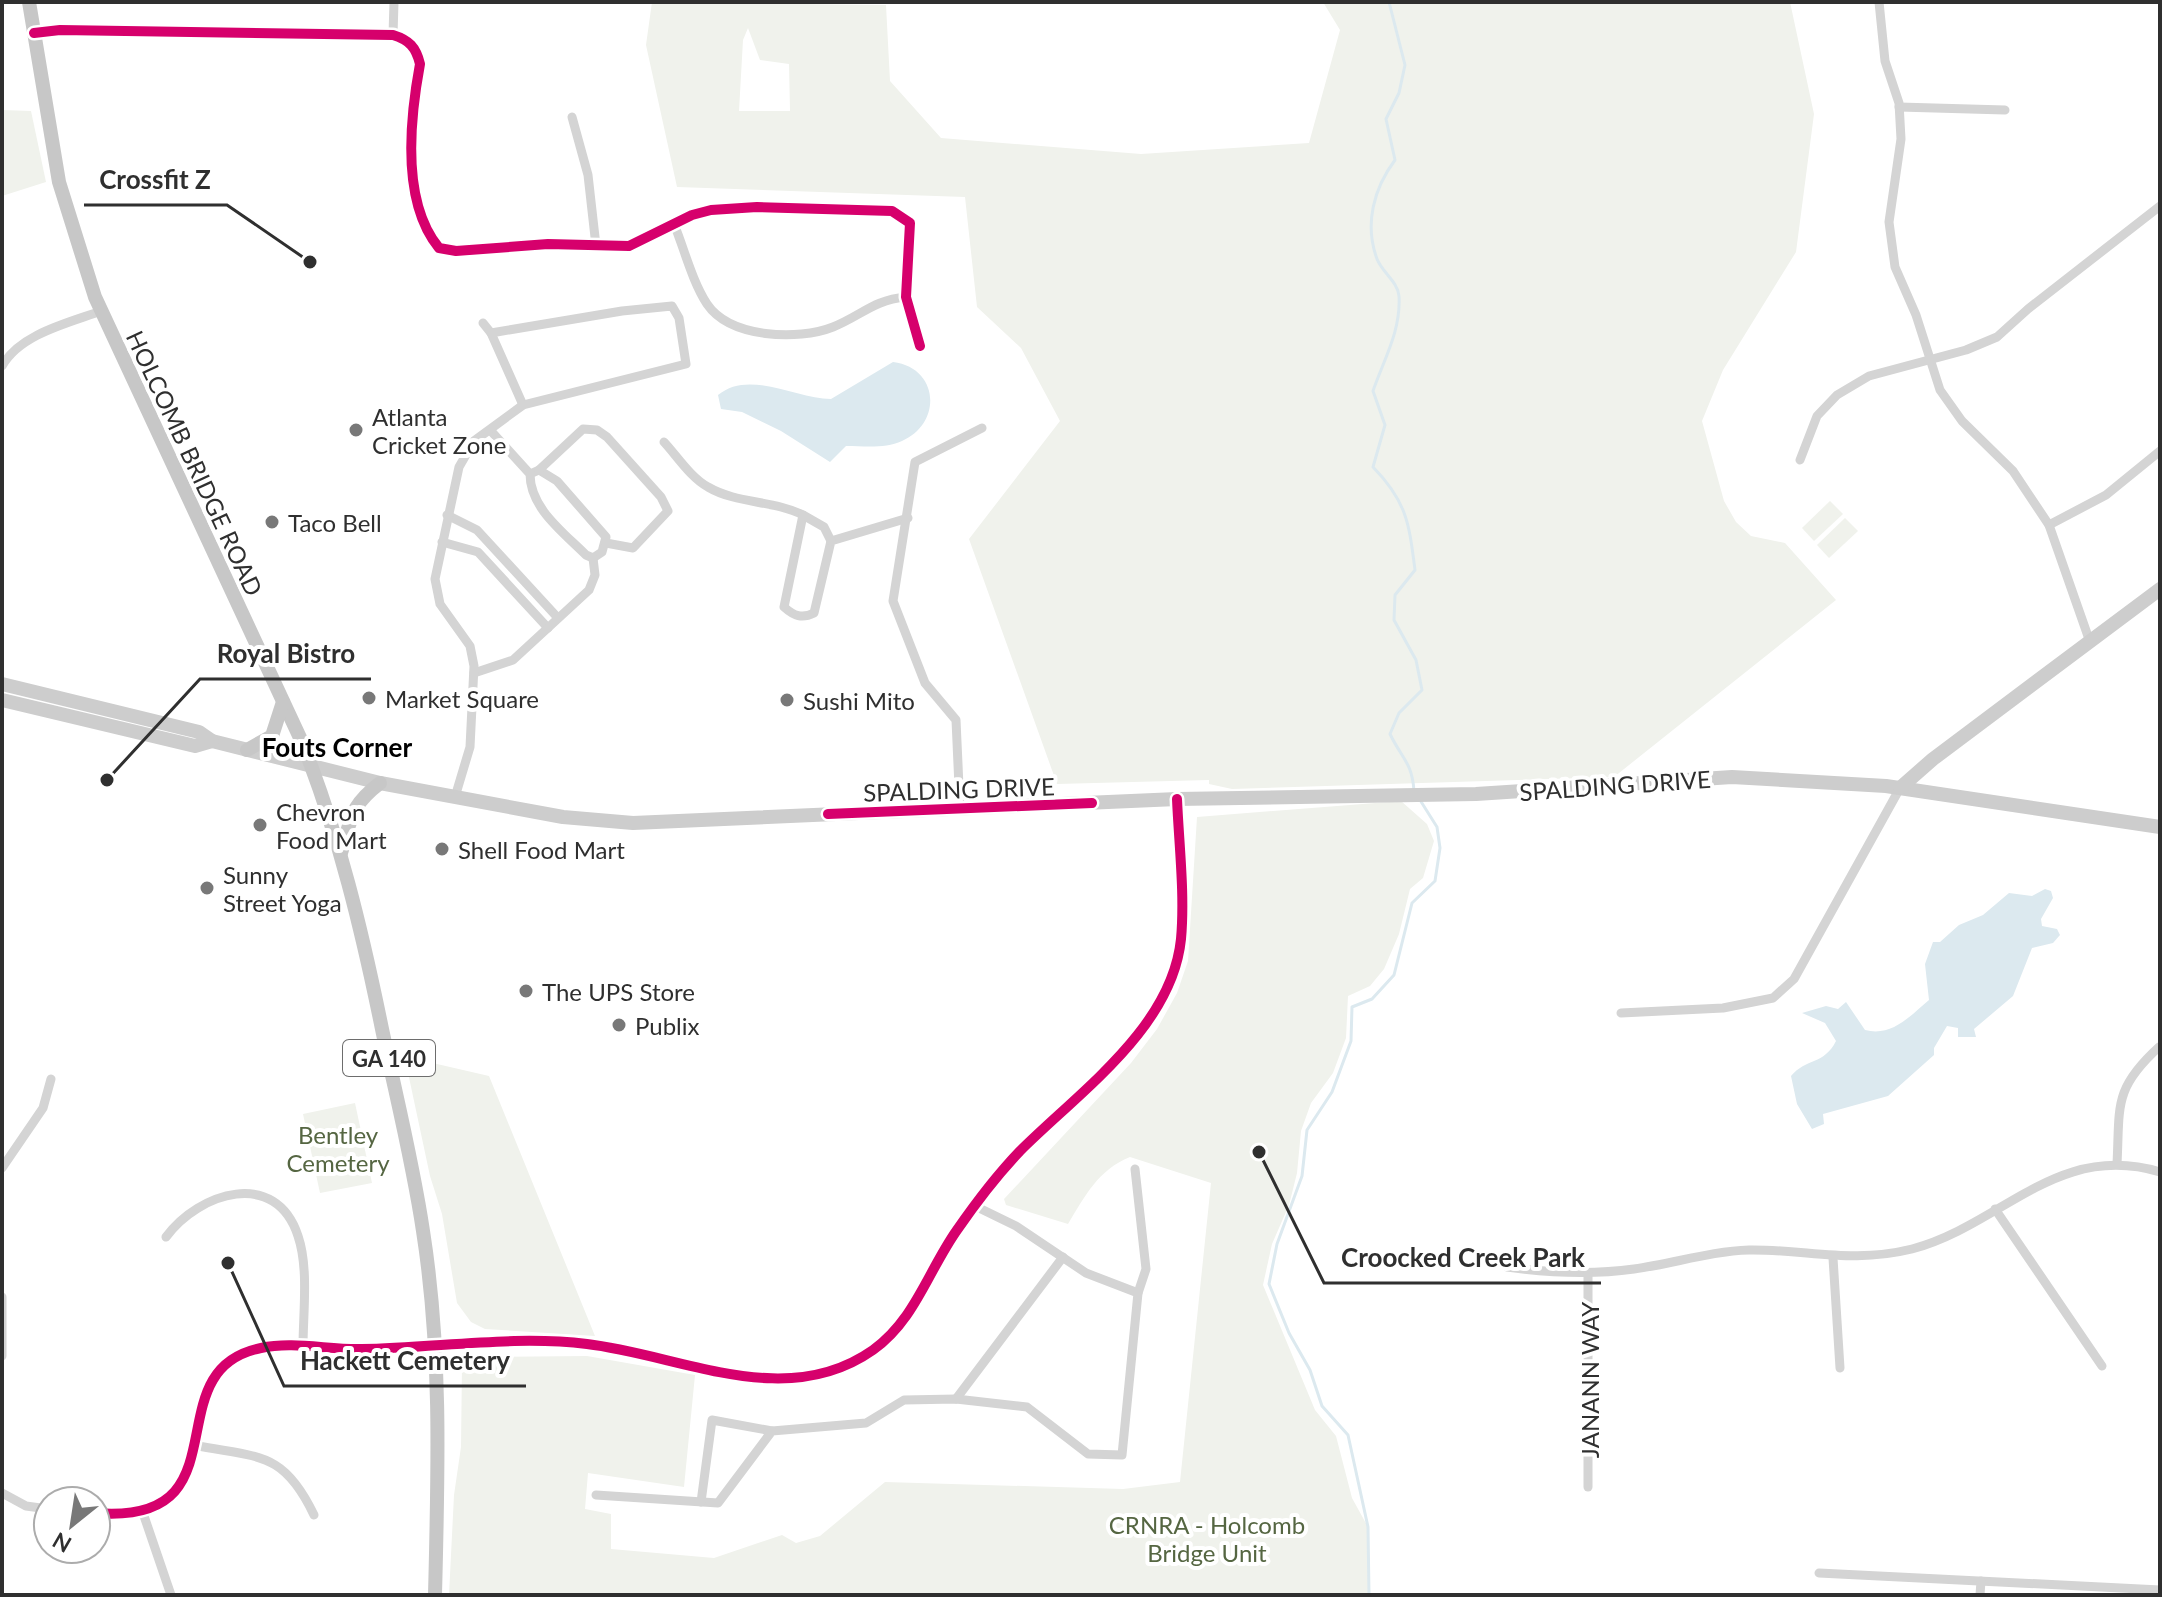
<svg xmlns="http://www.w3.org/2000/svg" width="2162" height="1597" font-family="Lato,sans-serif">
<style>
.green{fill:#f0f2ec;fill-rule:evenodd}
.water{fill:#dce9ef}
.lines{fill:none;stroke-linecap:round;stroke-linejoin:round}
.stream{stroke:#dce9ef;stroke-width:3}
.street{stroke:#d4d4d4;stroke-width:9}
.secondary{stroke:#cdcdcd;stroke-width:14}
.primary{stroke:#c7c7c7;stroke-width:14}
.cycleway-casing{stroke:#fff;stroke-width:15}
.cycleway{stroke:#d6006c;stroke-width:10}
.poi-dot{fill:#787878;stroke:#fff;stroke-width:3}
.labels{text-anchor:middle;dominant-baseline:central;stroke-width:8;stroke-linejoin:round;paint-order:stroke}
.shield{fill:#fff;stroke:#6d6d6d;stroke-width:2}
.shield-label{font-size:22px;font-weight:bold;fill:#2f2f2f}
.poi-label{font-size:24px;fill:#2f2f2f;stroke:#fff;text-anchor:start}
.street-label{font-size:24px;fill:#2f2f2f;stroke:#fff}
.park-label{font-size:24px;fill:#556642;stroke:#fff}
.neighbourhood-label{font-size:26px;font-weight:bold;fill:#000;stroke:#fff}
.leader{fill:none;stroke:#2f2f2f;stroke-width:3}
.callout-dot{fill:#2f2f2f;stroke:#fff;stroke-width:3}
.callout-label{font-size:26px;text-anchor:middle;font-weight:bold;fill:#2f2f2f;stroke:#fff;stroke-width:8;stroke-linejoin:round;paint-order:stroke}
</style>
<rect width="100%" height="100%" fill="#fff"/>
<!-- green -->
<g class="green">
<path d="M652 2 886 5 890 81 941 138 1141 154 1309 143 1340 30 1323 2H1790L1814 114 1796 252 1723 370 1702 421 1724 501 1736 522 1751 536 1785 543 1836 600 1614 777 1232 789 1209 784V780L1057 784 969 539 1060 421 1021 348 977 307 965 197 677 187 646 45ZM748 28 760 60 789 64 790 111H739L743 40Z"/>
<polygon points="2,110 31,111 46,182 2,196"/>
<polygon points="1830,501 1843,514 1814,541 1802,528"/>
<polygon points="1845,518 1858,531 1829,558 1817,545"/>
<path d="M1401 801 1427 824 1434 841 1423 878 1410 889 1399 934 1384 969 1370 986 1348 996 1346 1038 1333 1073 1311 1103 1301 1131 1297 1173 1289 1205 1272 1244 1263 1285 1315 1410 1336 1436 1352 1498 1368 1527 1369 1595H449L454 1495 461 1447 462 1364 474 1357 587 1356 695 1375 684 1487 588 1473 585 1509 611 1514V1549L714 1558 782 1535 796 1543 820 1536 885 1482 1123 1489 1180 1482 1211 1183 1130 1157C1098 1170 1085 1196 1068 1224L1006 1205 1004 1199 1131 1063 1157 1029 1177 993 1188 961 1197 817Z"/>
<polygon points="424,1061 489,1076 595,1336 485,1329 471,1322 457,1303 442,1214 430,1176 407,1068 409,1063"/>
<polygon points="355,1103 372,1183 320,1193 303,1114"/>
</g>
<!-- water -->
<g class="water">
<path d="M893 362C940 368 942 424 902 441 885 449 864 446 846 446L830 462 781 431 742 412 721 409 718 395C749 369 796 399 831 399Z"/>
<path d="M2045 889 2051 891 2053 898 2041 919 2042 926 2057 929 2060 935 2053 943 2032 948 2013 996 1974 1029 1976 1037H1958V1028L1947 1026 1934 1048V1055L1888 1096 1823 1114 1824 1124 1812 1129 1797 1104 1791 1076C1806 1058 1824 1065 1836 1041L1825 1023 1802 1013 1826 1006 1838 1009 1846 1002 1865 1030C1892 1037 1910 1016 1929 1000L1925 964 1933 942H1940L1959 925 1983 915 2009 893 2032 896Z"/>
</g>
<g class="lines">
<!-- stream -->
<g class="stream">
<path d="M1389 2 1405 65 1399 93 1386 119 1395 160C1374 188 1364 224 1377 259 1382 272 1398 282 1399 296 1401 331 1384 359 1373 391L1385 425 1373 467C1407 502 1409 523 1415 570L1395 595 1394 620 1416 660 1422 690 1399 713 1390 734C1402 759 1412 762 1414 791"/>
<polyline points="1369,1595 1368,1527 1348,1435 1322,1406 1310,1370 1289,1333 1269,1284 1277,1244 1302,1176 1307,1130 1332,1092 1351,1041 1352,1007 1372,999 1394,975 1412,903 1435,881 1440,848 1437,827 1420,800"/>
</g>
<!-- street -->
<g class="street">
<polyline points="1879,2 1885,61 1899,103 1901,139 1889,222 1895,267 1916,315 1940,390 1962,421 2013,471 2049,525 2090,642"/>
<path d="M34 33 60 30 393 35C409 40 416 47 420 64 410 118 401 202 439 248L456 251 548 244 629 246 692 215 711 210 757 207 892 211 910 223 906 297 920 346"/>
<polyline points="393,35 394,2"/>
<polyline points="1899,107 2005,110"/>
<polyline points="572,117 588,175 596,246"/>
<path d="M674 224C684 248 692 281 707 304 730 338 798 341 833 327 861 316 873 300 906 297"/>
<polyline points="491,333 523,405"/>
<path d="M2 366C20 334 68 323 101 311"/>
<path d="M491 431 530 474C530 508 563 532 586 555L593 558 602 552 606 537 557 481 539 470 530 474"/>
<path d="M664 442C677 456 691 478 708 487 737 504 773 500 803 515L784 607C794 616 802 619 814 613L831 541 908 518"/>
<polyline points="1800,460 1817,416 1837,395 1869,376 1966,350 1997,337 2028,309 2160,206"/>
<polyline points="539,470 583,429 597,430 607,437 661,497 668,511 633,548 606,543"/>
<polyline points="447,515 477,530 558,618"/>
<polyline points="803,515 824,527 831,541"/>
<polyline points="2049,525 2106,495 2160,451"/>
<polyline points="442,542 478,552 548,628"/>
<polyline points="474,673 513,660 589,590 595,575 593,558"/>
<polyline points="455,797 470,747 474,666 470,646 440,604 435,579 459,467 474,441 523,405 686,364 679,318 672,306 622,311 491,333 483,323"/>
<polyline points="960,809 956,720 925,683 893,601 915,462 982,428"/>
<polyline points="1621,1013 1723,1008 1773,998 1794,979 1900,788"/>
<path d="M2117 1164C2120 1106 2113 1089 2159 1047"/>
<polyline points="2,1168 43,1108 51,1079"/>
<polyline points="977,1207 1016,1226 1086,1273 1138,1293"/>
<polyline points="1995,1209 2102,1366"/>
<path d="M166 1237C199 1192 276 1168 298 1236 309 1268 303 1313 303 1347"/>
<polyline points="1833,1258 1840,1368"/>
<path d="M1507 1267C1550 1273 1591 1275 1634 1269 1672 1264 1711 1251 1749 1250 1807 1249 1851 1264 1912 1249 2002 1225 2057 1141 2160 1172"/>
<polyline points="2,1297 2,1356"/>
<polyline points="956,1399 1063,1257"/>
<path d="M194 1445C258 1458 283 1450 314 1515"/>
<polyline points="1588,1487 1588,1273"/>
<polyline points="2,1493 26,1506 48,1509"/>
<polyline points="596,1495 718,1503 772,1431 866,1423 904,1400 956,1399 1027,1407 1088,1454 1122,1455 1138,1293 1146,1269 1135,1169"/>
<polyline points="701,1502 712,1420 772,1431"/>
<path d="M96 1513C249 1525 151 1370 261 1348 293 1341 329 1350 362 1349 436 1348 513 1335 587 1344 681 1355 785 1412 873 1350 915 1320 928 1271 957 1230 975 1204 998 1174 1020 1151 1079 1092 1172 1028 1181 939 1185 894 1179 845 1177 799"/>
<polyline points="143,1513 171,1595"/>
<polyline points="1819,1573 2160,1590"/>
<polyline points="1980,1595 1981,1581"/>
</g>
<!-- secondary -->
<g class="secondary">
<polyline points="2,684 199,732 212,741 380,783 563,817 633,823 1177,799 1476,794 1732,777 1886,786 2160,827"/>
<polyline points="2,700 195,746 212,741"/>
<polyline points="1900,788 1933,759 2160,589"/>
</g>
<!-- primary -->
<g class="primary">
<path d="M29 2 59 182 95 297 302 742C339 835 362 931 382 1029 396 1096 413 1163 423 1231 442 1352 438 1473 435 1595"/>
<polyline points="247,750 272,736 283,702"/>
<path d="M341 853C352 818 349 807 380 783"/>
</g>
<defs>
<g id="cycleway">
<path d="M34 33 60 30 393 35C409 40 416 47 420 64 410 118 401 202 439 248L456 251 548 244 629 246 692 215 711 210 757 207 892 211 910 223 906 297 920 346"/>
<polyline points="828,814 1092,803"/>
<path d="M96 1513C249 1525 151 1370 261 1348 293 1341 329 1350 362 1349 436 1348 513 1335 587 1344 681 1355 785 1412 873 1350 915 1320 928 1271 957 1230 975 1204 998 1174 1020 1151 1079 1092 1172 1028 1181 939 1185 894 1179 845 1177 799"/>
</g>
</defs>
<!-- cycleway casing -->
<use href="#cycleway" class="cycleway-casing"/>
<!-- cycleway -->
<use href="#cycleway" class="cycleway"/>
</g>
<!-- markers -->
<g class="poi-dot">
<circle cx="356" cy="430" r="8"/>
<circle cx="272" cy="522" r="8"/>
<circle cx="369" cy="698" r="8"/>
<circle cx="787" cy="700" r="8"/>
<circle cx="260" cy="825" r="8"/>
<circle cx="442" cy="849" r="8"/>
<circle cx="207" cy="888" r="8"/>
<circle cx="526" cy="991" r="8"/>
<circle cx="619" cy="1025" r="8"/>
</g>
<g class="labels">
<!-- shield labels -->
<rect class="shield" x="343" y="1040" width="92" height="36" rx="6"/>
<g class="shield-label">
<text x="389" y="1058">GA 140</text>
</g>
<!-- poi labels -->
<g class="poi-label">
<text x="372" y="416">Atlanta<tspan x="372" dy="28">Cricket Zone</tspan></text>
<text x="288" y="522">Taco Bell</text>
<text x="385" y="698">Market Square</text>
<text x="803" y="700">Sushi Mito</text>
<text x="276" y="811">Chevron<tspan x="276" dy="28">Food Mart</tspan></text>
<text x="458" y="849">Shell Food Mart</text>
<text x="223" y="874">Sunny<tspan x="223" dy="28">Street Yoga</tspan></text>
<text x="542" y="991">The UPS Store</text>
<text x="635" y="1025">Publix</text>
</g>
<!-- street labels -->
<g class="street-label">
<text transform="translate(195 463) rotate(65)">HOLCOMB BRIDGE ROAD</text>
<text transform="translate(1615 785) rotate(-4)">SPALDING DRIVE</text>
<text transform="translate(959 789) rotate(-2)">SPALDING DRIVE</text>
<text transform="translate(1589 1380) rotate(-90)">JANANN WAY</text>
</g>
<!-- park labels -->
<g class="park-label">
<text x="338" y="1134">Bentley<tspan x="338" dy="28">Cemetery</tspan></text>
<text x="1207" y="1524">CRNRA - Holcomb<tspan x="1207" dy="28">Bridge Unit</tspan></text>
</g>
<!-- neighbourhood labels -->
<g class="neighbourhood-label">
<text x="337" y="747">Fouts Corner</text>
</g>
</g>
<!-- callouts -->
<path class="leader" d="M310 262L227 205H84M107 780L200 679H371M1259 1152L1324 1283H1601M228 1263L284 1386H526"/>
<g class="callout-dot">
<circle cx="310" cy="262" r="8"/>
<circle cx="107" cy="780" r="8"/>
<circle cx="1259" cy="1152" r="8"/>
<circle cx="228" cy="1263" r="8"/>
</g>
<g class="callout-label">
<text x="155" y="189">Crossfit Z</text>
<text x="286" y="663">Royal Bistro</text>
<text x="1463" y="1267">Croocked Creek Park</text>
<text x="405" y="1370">Hackett Cemetery</text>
</g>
<!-- border -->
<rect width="2162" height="1597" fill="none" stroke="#2f2f2f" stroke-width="8"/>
<!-- north arrow -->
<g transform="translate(72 1525) rotate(210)"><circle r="38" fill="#ffffff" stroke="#acacac" stroke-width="2"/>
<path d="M0-6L14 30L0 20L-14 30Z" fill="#787878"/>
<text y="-12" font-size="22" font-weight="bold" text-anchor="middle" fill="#2f2f2f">N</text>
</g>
</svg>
